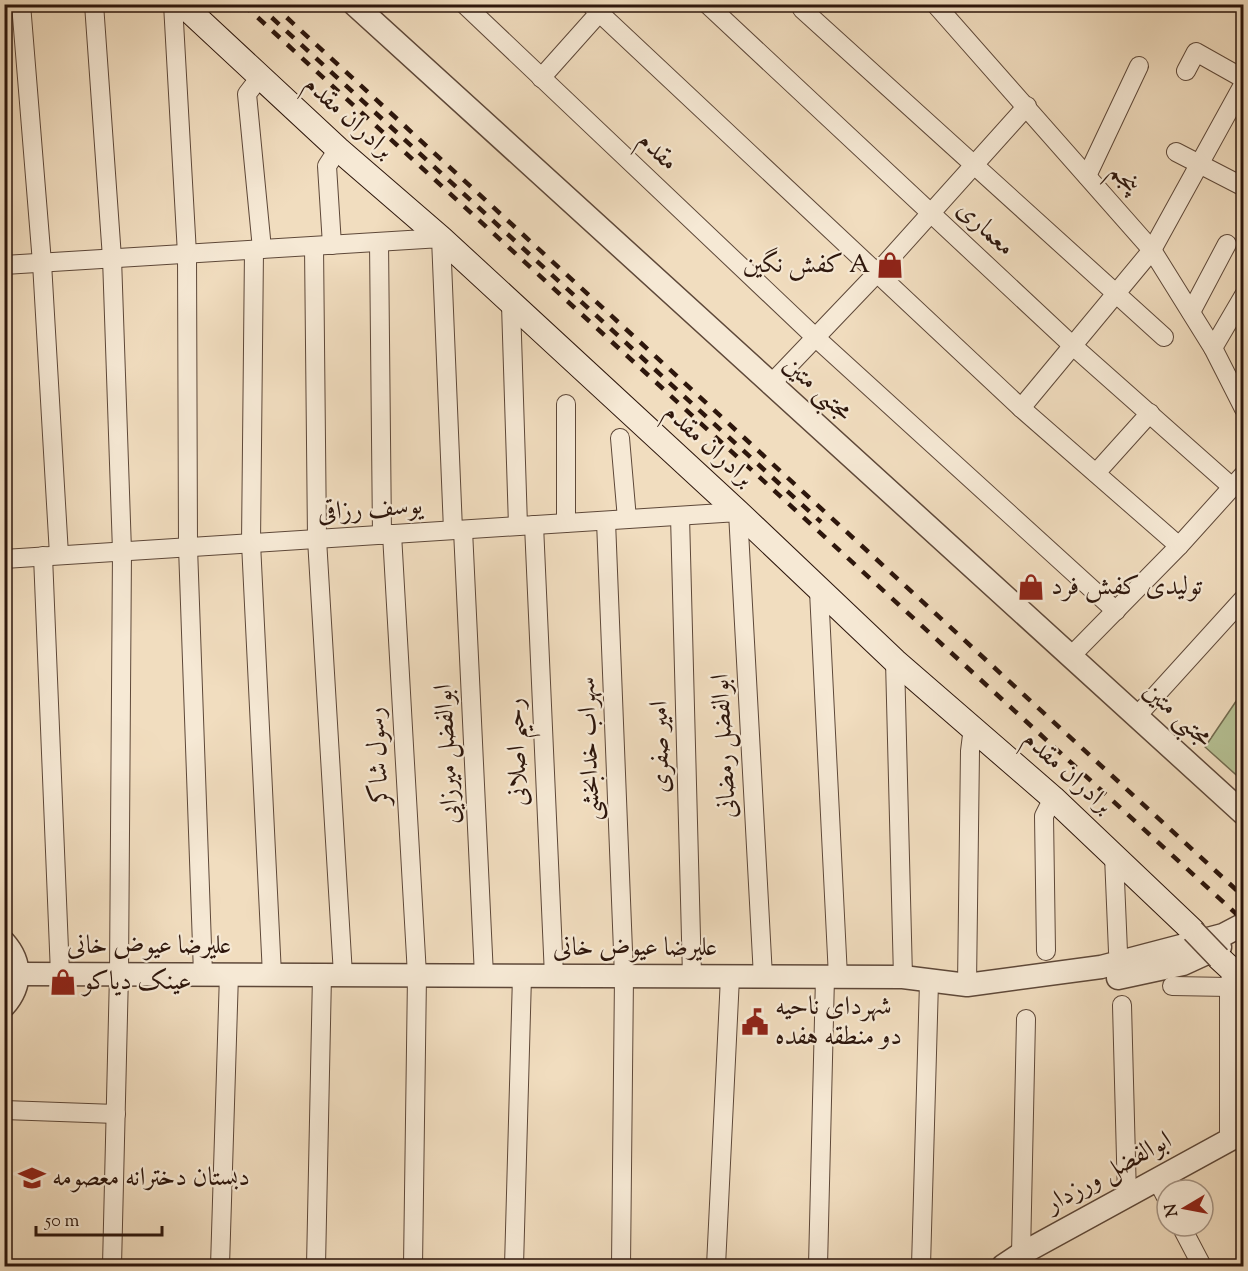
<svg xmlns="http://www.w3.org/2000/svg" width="1248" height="1271" font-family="'Sorts Mill Goudy',Amiri,serif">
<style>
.green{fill:#b6c295;stroke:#726c50;stroke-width:1.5}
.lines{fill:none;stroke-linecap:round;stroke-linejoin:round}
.minor-casing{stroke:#5e4839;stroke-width:20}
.tertiary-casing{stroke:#5e4839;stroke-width:25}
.secondary-casing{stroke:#2d160c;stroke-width:26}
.minor{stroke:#f6e9d5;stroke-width:18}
.tertiary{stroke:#f6e9d5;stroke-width:22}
.secondary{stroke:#f6e9d5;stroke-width:24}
.rail{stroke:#2d160c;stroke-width:4.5;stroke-dasharray:10 10;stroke-linecap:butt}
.tertiary-bridge-casing{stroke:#5e4839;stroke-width:25;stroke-linecap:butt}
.tertiary-bridge{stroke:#f6e9d5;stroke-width:22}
.labels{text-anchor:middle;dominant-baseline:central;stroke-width:4.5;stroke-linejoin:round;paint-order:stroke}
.street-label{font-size:26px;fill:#2d160c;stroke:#f6e9d5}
.poi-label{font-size:26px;fill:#2d160c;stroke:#f6e9d5;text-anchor:start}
</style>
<rect width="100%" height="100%" fill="#f1ddbf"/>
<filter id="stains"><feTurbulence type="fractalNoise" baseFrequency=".00333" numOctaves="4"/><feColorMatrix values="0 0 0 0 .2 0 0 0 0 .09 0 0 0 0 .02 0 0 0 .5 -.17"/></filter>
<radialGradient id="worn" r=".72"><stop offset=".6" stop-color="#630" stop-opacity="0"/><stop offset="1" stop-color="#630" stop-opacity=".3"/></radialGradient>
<!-- green -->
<polygon class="green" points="1243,691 1243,781 1205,747"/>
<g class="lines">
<defs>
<g id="minor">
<polyline points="21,4 42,263 59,555"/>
<polyline points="94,4 112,258 122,551 119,974 112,1266"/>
<polyline points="173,4 187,254 188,547 203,974"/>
<polyline points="464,4 815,337 1116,611"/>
<polyline points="590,4 1021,408 1179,546"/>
<polyline points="707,4 1073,346 1232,487"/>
<polyline points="935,4 1152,250 1213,348 1244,409"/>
<polyline points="802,9 1164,337"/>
<polyline points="1186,71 1196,52 1244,79"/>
<polyline points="260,77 247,94 262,249"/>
<polyline points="541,78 599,13"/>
<polyline points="1176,152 1244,187"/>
<polyline points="1087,176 1139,66"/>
<polyline points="379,242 382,535"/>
<polyline points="332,245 327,166 338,149"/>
<polyline points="314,246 317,539 343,975"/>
<polyline points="254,250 251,543 272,975"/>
<polyline points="4,265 441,238 453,530"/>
<polyline points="511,305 518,526"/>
<polyline points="1191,312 1227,244"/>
<polyline points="1213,348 1244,295"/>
<polyline points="770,385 877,273 1027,106"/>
<polyline points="1021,408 1152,250 1244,83"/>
<polyline points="620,438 627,519"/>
<polyline points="1096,473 1150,413"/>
<polyline points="680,516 692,976"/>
<polyline points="606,521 624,976 621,1266"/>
<polyline points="566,523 566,404"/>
<polyline points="534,525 554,976"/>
<polyline points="463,530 484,976"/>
<polyline points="392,534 417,975 413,1266"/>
<polyline points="43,556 60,974"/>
<polyline points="4,559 738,512 763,977"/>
<polyline points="819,591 838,977"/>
<polyline points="1070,657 1179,546 1244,474"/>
<polyline points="895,661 903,977"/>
<polyline points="1136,717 1244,598"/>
<polyline points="1114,856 1118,952"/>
<polyline points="1046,951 1044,816 1053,798"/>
<polyline points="967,985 970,751 973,727"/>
<polyline points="1172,986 1229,987"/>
<polyline points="1122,1005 1127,1197"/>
<polyline points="4,1110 116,1114"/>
<polyline points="1229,1139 1229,987 1232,971"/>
<polyline points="1157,1180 1167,1199"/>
<polyline points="1181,1226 1202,1266"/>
<polyline points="1021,1254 1026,1019"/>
<polyline points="220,1266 229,974"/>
<polyline points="316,1266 322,975"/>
<polyline points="514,1266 522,976"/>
<polyline points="716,1266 730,977"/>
<polyline points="818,1266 825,977"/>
<polyline points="921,1266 929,982"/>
</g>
<g id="tertiary">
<polyline points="354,4 1244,814"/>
<path d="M4 942C22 962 22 986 4 1006"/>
<polyline points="18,974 903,977 967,985 1101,967 1223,935 1244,924"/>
<polyline points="1118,978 1183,964 1220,947"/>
<polyline points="1003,1266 1021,1254 1244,1132"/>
</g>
<g id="secondary">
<polyline points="182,4 338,149 441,238 738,512 895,661 1053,798 1193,931"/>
<polyline points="1219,958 1244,981"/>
</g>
</defs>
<!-- minor casing -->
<use href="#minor" class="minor-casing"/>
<!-- tertiary casing -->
<use href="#tertiary" class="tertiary-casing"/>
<!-- secondary casing -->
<use href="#secondary" class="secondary-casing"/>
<!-- minor -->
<use href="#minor" class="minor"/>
<!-- tertiary -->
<use href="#tertiary" class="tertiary"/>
<!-- secondary -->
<use href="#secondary" class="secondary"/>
<!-- rail -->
<g class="rail">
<polyline points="243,4 1244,921"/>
<polyline points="257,4 821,522"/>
<polyline points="272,4 1244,897"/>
</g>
<defs>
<polyline id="tertiary-bridge" points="1193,931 1219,958"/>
</defs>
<!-- tertiary-bridge casing -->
<use href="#tertiary-bridge" class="tertiary-bridge-casing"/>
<!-- tertiary-bridge -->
<use href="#tertiary-bridge" class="tertiary-bridge"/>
</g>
<!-- icons -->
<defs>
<symbol id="shop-bare" viewBox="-9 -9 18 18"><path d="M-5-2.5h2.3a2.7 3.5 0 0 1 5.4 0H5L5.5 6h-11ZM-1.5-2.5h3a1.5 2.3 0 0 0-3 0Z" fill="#8f2418" stroke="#f6e9d5" stroke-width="2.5" paint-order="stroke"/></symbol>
<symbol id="civic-bare" viewBox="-9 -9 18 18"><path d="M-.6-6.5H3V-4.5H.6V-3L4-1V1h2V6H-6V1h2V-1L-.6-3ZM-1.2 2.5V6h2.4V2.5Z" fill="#8f2418" stroke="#f6e9d5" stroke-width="2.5" paint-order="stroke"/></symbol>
<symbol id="school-bare" viewBox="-9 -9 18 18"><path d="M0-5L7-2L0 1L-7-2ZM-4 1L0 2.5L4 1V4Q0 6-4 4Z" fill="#8f2418" stroke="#f6e9d5" stroke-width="2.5" paint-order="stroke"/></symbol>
</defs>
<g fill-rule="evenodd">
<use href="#shop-bare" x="871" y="246" width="38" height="38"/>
<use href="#shop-bare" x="1012" y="568" width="38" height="38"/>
<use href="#shop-bare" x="44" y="963" width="38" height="38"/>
<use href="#civic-bare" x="736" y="1003" width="38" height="38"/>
<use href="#school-bare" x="13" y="1159" width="38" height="38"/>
</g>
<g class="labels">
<!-- street labels -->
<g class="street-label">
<text transform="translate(348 118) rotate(42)">برادران مقدم</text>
<text transform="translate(657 152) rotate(43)">مقدم</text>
<text transform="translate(1124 179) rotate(48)">پنجم</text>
<text transform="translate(985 229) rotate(43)">معماری</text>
<text transform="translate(817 389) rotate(42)">مجتبی متین</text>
<text transform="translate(708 446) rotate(42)">برادران مقدم</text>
<text transform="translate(370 510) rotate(-4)">یوسف رزاقی</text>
<text transform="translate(1177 715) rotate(42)">مجتبی متین</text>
<text transform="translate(725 746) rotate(-93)">ابوالفضل رمضانی</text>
<text transform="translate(661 747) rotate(-91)">امیر صفری</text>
<text transform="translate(590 749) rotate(-92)">سهراب خدابخشی</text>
<text transform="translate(518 752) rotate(-92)">رحیم اصلانی</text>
<text transform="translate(448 754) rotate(-93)">ابوالفضل میرزایی</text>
<text transform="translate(379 756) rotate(-93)">رسول شاکر</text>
<text transform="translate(1067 773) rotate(42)">برادران مقدم</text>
<text x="149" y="946">علیرضا عیوض خانی</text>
<text x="635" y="948">علیرضا عیوض خانی</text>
<text transform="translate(1109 1173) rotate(-29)">ابوالفضل ورزدار</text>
</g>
<!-- poi labels -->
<g class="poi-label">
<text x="870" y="265" text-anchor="end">کفش نگین A</text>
<text x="1051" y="587">تولیدی کفش فرد</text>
<text x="83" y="982">عینک دیاکو</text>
<text x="775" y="1007">شهردای ناحیه<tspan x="775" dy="30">دو منطقه هفده</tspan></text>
<text x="52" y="1178">دبستان دخترانه معصومه</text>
</g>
</g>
<!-- margin -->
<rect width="1248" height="1271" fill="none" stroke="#f1ddbf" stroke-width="24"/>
<rect x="6" y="6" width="1236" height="1259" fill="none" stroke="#2d160c" stroke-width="3"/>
<rect x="12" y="12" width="1224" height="1247" fill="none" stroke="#2d160c" stroke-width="1.5"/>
<!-- north arrow -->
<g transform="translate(1185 1208) rotate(260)"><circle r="28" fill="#f6e9d5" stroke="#a69585" stroke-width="1.5"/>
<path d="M0-4.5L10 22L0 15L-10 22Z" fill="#8f2418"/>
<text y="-9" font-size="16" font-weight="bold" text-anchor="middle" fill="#2d160c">N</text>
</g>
<!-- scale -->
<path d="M36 1226v9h126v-9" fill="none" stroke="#2d160c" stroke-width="3"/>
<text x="45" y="1226" font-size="18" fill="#2d160c" stroke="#f6e9d5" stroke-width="4.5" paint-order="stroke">50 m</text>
<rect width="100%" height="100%" filter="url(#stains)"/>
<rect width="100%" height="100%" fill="url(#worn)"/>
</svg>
